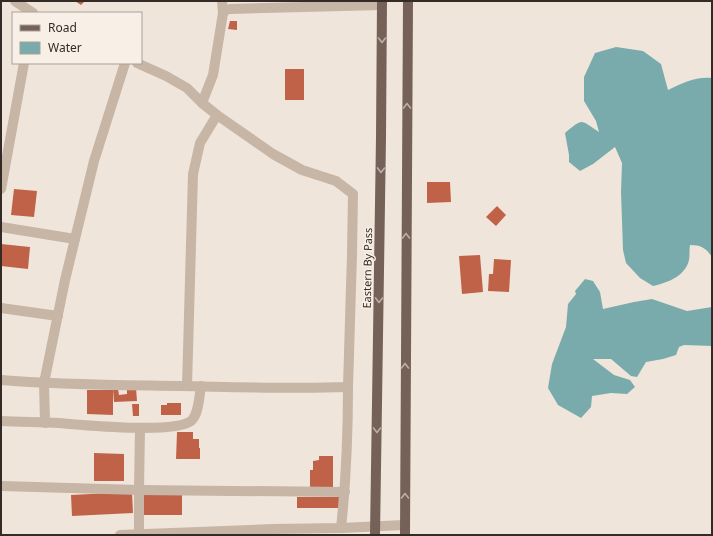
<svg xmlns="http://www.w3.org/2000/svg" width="713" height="536" font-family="'Noto Sans',sans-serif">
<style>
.water{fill:#7aabac}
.building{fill:#c06248}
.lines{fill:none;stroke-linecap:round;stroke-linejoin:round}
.minor{stroke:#c7b5a6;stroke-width:10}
.major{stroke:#756158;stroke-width:10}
.oneway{stroke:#bdafa6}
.labels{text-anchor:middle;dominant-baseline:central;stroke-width:3;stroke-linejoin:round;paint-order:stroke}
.street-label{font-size:11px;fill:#342b27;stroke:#f8efe6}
</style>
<rect width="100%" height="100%" fill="#f0e5da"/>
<!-- water -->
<g class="water">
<path d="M616 47 643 51 661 64 668 90C682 83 697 76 712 78V257C706 248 701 245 690 245 689 250 690 255 689 260 685 277 666 283 653 286L640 278 626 263 623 250 621 192 622 163 615 147 593 164 580 171 569 162V155L565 133C584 117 580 120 599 132L596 121 584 101V77L595 53Z"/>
<polygon points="585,279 593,281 600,292 603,309 634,302 652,299 687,311 712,307 712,346 684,345 679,347 676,355 663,359 646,362 637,377 631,376 611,359 593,359 614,375 630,380 635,387 627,394 611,393 592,396 591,407 581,418 558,405 548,388 552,364 566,327 568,304 576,294 575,291"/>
</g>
<!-- building -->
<g class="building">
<polygon points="75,1 85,1 81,5"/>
<polygon points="230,21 237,21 237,30 228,29"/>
<rect x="285" y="69" width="19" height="31"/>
<polygon points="427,182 450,182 451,202 427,203"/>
<polygon points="14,189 37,191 34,217 11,215"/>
<polygon points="497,206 506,215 496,226 486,217"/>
<polygon points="1,244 30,247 28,269 1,266"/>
<polygon points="480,255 483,292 462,294 459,256"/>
<polygon points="494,259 511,260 509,292 488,291 489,274 493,274"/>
<polygon points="136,388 137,401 114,402 113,389 118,389 119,395 127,394 127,389"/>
<polygon points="87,390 113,390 113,415 87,414"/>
<polygon points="167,403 181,403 181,415 161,415 161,405 167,405"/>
<polygon points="132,404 139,404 139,416 133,416"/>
<polygon points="177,432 193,432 193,439 199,439 199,448 200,448 200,459 176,459"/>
<polygon points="94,453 124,454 124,481 94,481"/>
<polygon points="319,456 333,456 333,487 310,488 310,470 313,470 313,461 319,460"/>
<polygon points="132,492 133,513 72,516 71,495"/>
<rect x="143" y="494" width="39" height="21"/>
<rect x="297" y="497" width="42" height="11"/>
</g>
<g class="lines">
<!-- minor -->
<g class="minor">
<polyline points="15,1 33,13"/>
<polyline points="222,1 223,13"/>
<polyline points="202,103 213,75 223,13 226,10 230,9 382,5"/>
<polyline points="1,189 24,63"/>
<polyline points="1,227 75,239"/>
<polyline points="1,308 58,316"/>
<path d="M1 380C61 385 120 385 180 386 236 387 292 389 348 387L352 254 353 194 336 181 302 170 273 154 217 115 202 103 187 88 166 76 137 63"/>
<polyline points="187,386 193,174 200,143 217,115"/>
<path d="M1 421C20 422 40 422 59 423 84 425 174 434 191 421 199 414 199 397 201 386"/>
<polyline points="45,423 44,383 65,280 94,161 125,63"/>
<polyline points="1,486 139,490 345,492"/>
<path d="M341 528C346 481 348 434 348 387"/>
<polyline points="139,534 139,490 140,428"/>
<polyline points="120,535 273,529 341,528 404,525"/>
</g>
<!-- major -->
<g class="major">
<polyline points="375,535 381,137 382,1"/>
<polyline points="405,535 408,1"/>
</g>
</g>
<!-- one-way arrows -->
<defs><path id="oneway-chevron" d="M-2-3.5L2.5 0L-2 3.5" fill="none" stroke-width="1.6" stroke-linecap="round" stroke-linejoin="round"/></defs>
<g class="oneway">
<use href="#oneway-chevron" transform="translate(382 40) rotate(90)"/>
<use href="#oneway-chevron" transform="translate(407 106) rotate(-90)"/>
<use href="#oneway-chevron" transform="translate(381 170) rotate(91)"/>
<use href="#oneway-chevron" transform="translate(406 236) rotate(-90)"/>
<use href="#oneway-chevron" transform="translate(379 300) rotate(91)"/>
<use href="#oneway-chevron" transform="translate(405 366) rotate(-90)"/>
<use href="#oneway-chevron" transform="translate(377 430) rotate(91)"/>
<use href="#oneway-chevron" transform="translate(405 496) rotate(-90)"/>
</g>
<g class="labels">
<!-- street labels -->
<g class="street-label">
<text transform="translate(367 268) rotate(-89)">Eastern By Pass</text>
</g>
</g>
<!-- border -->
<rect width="713" height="536" fill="none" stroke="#342b27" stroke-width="4"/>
<!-- legend -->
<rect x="12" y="12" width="130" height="52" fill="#f8efe6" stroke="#aaa19a"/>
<rect x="20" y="25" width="20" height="6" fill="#756158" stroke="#aaa19a"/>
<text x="48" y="32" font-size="12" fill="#342b27">Road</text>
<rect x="20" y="42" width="20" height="12" fill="#7aabac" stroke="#aaa19a"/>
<text x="48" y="52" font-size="12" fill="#342b27">Water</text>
</svg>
